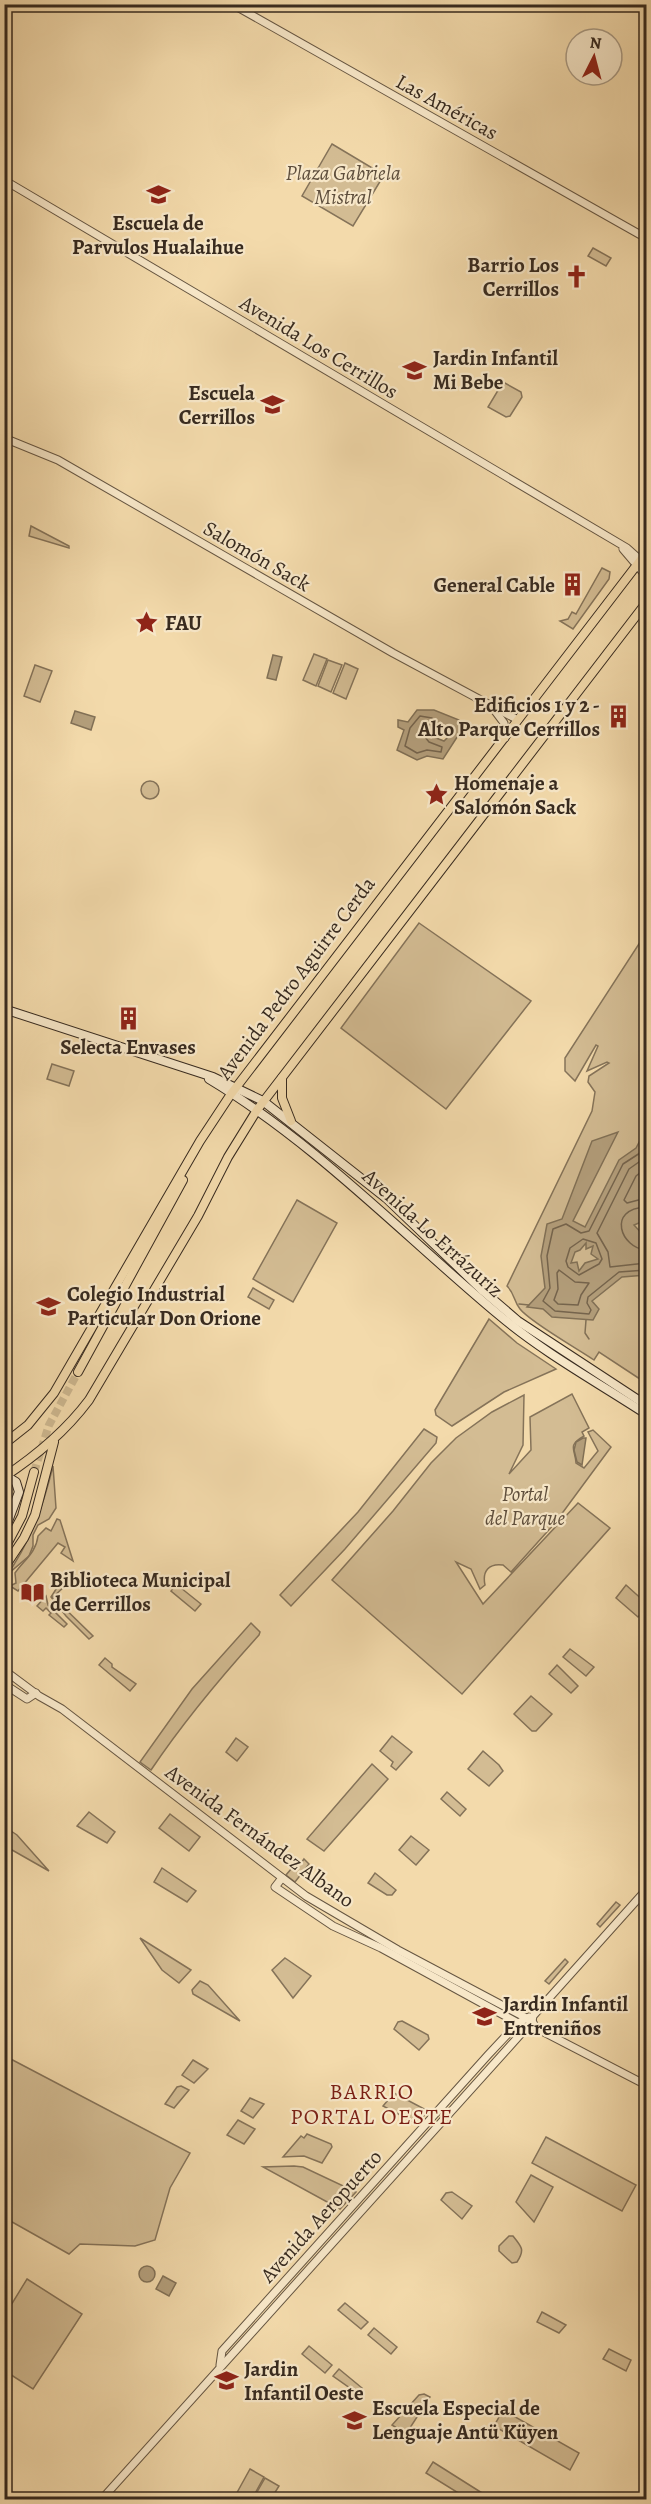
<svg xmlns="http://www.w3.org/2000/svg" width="651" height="2504" font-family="Alegreya,serif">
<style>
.green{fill:#d3bc93;stroke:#857359;stroke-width:1.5}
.water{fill:#b39e7b;stroke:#817056;stroke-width:1.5;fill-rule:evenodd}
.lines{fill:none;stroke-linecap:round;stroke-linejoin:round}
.shore{stroke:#75644d;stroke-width:1.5}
.stream{stroke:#817056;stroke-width:1.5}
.primary-tunnel{stroke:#cdb78f;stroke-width:8;stroke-dasharray:8 4;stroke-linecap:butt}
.tertiary-casing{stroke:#665642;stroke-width:9}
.secondary-casing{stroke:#372a1f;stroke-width:10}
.primary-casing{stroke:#372a1f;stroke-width:10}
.tertiary{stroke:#f7e7c8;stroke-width:7}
.secondary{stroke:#f7e7c8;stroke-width:8}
.primary{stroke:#f3daab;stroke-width:8}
.labels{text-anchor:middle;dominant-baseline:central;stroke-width:4.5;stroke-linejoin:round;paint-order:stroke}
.street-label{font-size:21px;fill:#372a1f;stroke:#f7e7c8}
.park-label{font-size:21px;font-style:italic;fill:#5e4e3c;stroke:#f7e7c8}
.poi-label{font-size:21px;font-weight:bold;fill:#372a1f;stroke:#f7e7c8;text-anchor:start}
.neighbourhood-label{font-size:22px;letter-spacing:1.5px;fill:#7a1f14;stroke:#f7e7c8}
</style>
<rect width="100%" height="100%" fill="#f3daab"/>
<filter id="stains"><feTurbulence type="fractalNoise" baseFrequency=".00333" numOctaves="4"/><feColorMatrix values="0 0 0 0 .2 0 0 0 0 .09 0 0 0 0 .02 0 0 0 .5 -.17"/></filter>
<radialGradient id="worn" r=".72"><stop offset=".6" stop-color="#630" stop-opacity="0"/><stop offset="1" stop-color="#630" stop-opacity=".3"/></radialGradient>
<!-- green -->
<g class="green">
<polygon points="332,144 384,175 353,226 302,196"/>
<polygon points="593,248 611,258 606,266 588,256"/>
<polygon points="503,382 521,392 522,397 510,416 506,417 488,407"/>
<polygon points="31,526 69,546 69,548 29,536"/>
<polygon points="602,568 610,572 609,579 573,629 560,621 568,619 572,612 576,614"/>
<polygon points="314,654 327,659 316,686 303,680"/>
<polygon points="328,660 342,665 331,692 318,686"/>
<polygon points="345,663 358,669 346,699 333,693"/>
<polygon points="35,665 52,671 40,702 24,696"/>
<circle cx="150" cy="790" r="9"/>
<polygon points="419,923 531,1001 446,1109 341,1028"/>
<path d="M646 933V1383L599 1352 594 1360C578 1349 530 1322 520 1309 513 1300 515 1294 507 1286L592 1111 595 1092 588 1082 589 1076 609 1063 607 1062 587 1071 598 1046 596 1045 575 1081 565 1071V1058Z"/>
<polygon points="52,1064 74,1071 69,1086 47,1079"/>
<polygon points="297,1200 337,1223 293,1302 253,1279"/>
<polygon points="253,1288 274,1300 269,1309 248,1297"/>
<polygon points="489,1319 517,1343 556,1369 504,1392 452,1426 436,1415 435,1410"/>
<path d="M572 1394 589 1428 582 1432 584 1436C567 1446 575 1448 576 1463L584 1468 598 1451 588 1432 593 1430 611 1447 555 1523 511 1572 503 1565C489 1563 482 1571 485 1585L480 1589 471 1569 456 1562 483 1604 578 1503 610 1528 462 1694 332 1580 393 1511 431 1463 456 1438 492 1412 524 1395 523 1445 509 1474 531 1450 530 1417Z"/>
<polygon points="424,1429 437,1437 436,1443 345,1549 291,1606 280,1595 358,1512"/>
<path d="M53 1466 56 1508 49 1519 38 1525 33 1535V1546L29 1556 8 1574 5 1582V1578C30 1543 43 1507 53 1466Z"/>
<path d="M57 1519 60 1520 73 1561 61 1553 65 1547 58 1543 18 1591 10 1586 16 1583 15 1573C24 1560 36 1553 38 1536L46 1528 51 1531Z"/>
<polygon points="72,1573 76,1576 53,1597 93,1636 89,1639 66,1616 51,1597 60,1583"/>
<polygon points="176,1584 201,1604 195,1611 171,1591"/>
<polygon points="626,1585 646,1603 646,1608 638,1617 616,1598"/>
<polygon points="46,1596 48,1605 67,1624 64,1627 49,1615 51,1613 46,1608 43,1611 37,1606"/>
<path d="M251 1623 260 1632 259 1635C220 1678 184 1721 151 1770L140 1762 192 1689Z"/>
<polygon points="570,1649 594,1667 586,1676 563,1657"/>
<polygon points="105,1658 112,1664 112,1667 136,1684 130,1691 99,1665"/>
<polygon points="557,1665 578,1686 571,1693 549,1674"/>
<polygon points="531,1696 552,1714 536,1731 532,1731 514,1714"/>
<polygon points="392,1736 412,1752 396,1770 391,1766 393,1762 380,1751"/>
<polygon points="236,1738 248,1747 237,1761 226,1752"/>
<polygon points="483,1751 499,1765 503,1771 489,1786 468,1769"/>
<polygon points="372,1764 388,1779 324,1851 307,1839"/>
<polygon points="447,1792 466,1809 460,1816 441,1799"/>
<polygon points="89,1812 115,1832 107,1843 77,1826"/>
<polygon points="170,1814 200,1837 189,1851 159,1828"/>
<polygon points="11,1831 17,1835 49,1871 5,1846 5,1835"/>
<polygon points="411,1836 429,1850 416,1865 399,1850"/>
<polygon points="304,1859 309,1864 295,1882 286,1875 298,1861 301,1863"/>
<polygon points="162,1868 196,1891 187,1902 154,1882"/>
<polygon points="375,1873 396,1890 392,1895 387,1895 368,1883"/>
<polygon points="616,1902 620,1905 600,1927 597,1924"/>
<polygon points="140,1938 191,1970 179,1983 162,1970"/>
<polygon points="285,1958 311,1976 293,1998 272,1970"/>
<polygon points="565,1959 568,1962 549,1984 545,1981"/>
<polygon points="200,1981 208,1985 240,2021 193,1994 192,1990"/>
<polygon points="402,2021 428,2035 429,2039 419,2050 394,2029 398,2022"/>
<polygon points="5,2056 190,2153 170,2188 155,2240 135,2246 80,2244 69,2254 5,2218"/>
<polygon points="193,2060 208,2069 194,2083 182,2075"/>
<polygon points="181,2086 189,2090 174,2108 165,2104 177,2087"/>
<polygon points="394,2093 428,2111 417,2124 383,2106"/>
<polygon points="250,2098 264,2104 253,2118 241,2111"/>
<polygon points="238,2120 255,2129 244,2144 227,2135"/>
<polygon points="307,2134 331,2144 332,2147 322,2163 304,2156 283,2157 301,2136 304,2138"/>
<polygon points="546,2137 636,2185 622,2211 532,2163"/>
<polygon points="294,2166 303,2167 356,2192 340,2209 263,2167"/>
<polygon points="531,2175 553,2187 534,2222 516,2202"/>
<polygon points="452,2192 472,2206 462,2219 441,2200 446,2193"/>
<path d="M509 2236H513C522 2247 525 2250 517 2262L512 2263 499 2251V2246Z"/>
<polygon points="27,2279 82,2314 33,2389 5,2371 5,2315"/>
<polygon points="345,2303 368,2322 361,2329 338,2310"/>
<polygon points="542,2312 566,2325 559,2333 537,2322"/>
<polygon points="374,2328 397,2347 391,2354 368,2335"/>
<polygon points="309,2346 332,2365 325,2373 302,2354"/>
<polygon points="609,2349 631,2360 626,2371 603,2359"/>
<polygon points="339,2369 362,2388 357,2393 333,2376"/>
<polygon points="424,2394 430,2397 406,2434 392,2425 419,2395"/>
<polygon points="503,2410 579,2453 570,2470 494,2426"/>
<polygon points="433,2462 490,2498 489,2499 468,2499 426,2473"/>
<polygon points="250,2469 264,2477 252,2499 234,2498"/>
<polygon points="265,2478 279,2486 271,2499 253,2499"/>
</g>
<!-- water -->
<g class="water">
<polygon points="273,655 282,657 276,680 267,678"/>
<path d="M417 710H434L459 720 461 731 443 759 427 756 417 760 397 750 404 730 398 727V720L408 722ZM434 726 448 730 451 734 444 741 431 736Z"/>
<polygon points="75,711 95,717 91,730 71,723"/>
<path d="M618 1132 573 1221 585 1227 619 1160 636 1148 644 1133 646 1134V1220L634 1225 646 1238V1275L622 1277 592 1301 599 1309 593 1320 552 1317 543 1309 527 1307 545 1288 541 1256 547 1224 562 1219 592 1141ZM586 1243V1249L593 1246 591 1254 598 1259 585 1263 579 1271 577 1262 571 1263 575 1252 580 1250Z"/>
<polygon points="583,1438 586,1438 582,1465 577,1462 574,1450 576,1442"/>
<circle cx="147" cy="2274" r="8"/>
<polygon points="163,2276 176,2283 169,2296 156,2289"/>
</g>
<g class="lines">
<!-- shore -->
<g class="shore">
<polygon points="420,716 432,718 425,737 429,742 442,747 441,752 427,750 417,753 405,746 410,728"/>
<polyline points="646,1142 640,1153 623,1164 589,1231 581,1233 566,1224 553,1229 547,1256 550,1288 543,1301 555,1311 589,1314 591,1310 587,1303 588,1297 619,1272 646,1270"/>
<polyline points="646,1157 629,1169 597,1233 608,1252 610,1267 646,1263"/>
<polyline points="646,1168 636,1176 624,1200 627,1203 646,1198"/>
<path d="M646 1207C606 1209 621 1248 646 1250"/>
<polygon points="583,1239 596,1243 602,1259 599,1264 579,1275 568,1267 566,1261 570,1248"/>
<polygon points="559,1270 575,1282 589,1283 581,1295 578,1305 558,1304 554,1300 558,1289 557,1273"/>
</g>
<!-- stream -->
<g class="stream">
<polyline points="519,1304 529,1305"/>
<polyline points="586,1320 585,1333 589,1339"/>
</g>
<!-- primary-tunnel -->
<polyline class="primary-tunnel" points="34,1472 49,1425 78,1372"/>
<defs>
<g id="tertiary">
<polyline points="232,4 646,238"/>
<polyline points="4,180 627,548 646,565"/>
<polyline points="4,438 58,460 393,653 518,720"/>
<polyline points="623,549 646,576"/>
<polyline points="495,711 504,723 505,738"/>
<polyline points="4,1670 39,1696 62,1709 306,1896 398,1950 532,2021 536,2028 646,2085"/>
<polyline points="4,1684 27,1699 36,1693"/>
<polyline points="282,1878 275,1887 333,1926 381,1948 520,2024"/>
<polyline points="220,2365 222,2351 488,2055 518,2023 529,2017"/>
<polyline points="101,2500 519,2036 532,2021 533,2016 646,1890"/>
</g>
<g id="secondary">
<polyline points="4,1009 213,1077 263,1101 386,1198 483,1291 518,1321 646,1405"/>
<path d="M209 1079C317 1144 403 1235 499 1315 544 1353 597 1382 646 1414"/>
<polyline points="4,1532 19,1492 16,1482 6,1476"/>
</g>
<g id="primary">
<polyline points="282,1078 282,1098 291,1121"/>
<polyline points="78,1372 183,1180"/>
<polyline points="4,1444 28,1425 54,1393 200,1141 231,1094 646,553"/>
<path d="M4 1477C37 1455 65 1432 89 1400L198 1216 228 1157 257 1110 646 603"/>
<polyline points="4,1550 22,1516 34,1472"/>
<polyline points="4,1568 24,1538 35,1515 54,1442"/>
</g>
</defs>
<!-- tertiary casing -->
<use href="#tertiary" class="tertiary-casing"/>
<!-- secondary casing -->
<use href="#secondary" class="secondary-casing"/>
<!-- primary casing -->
<use href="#primary" class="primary-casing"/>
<!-- tertiary -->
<use href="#tertiary" class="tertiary"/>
<!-- secondary -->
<use href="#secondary" class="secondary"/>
<!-- primary -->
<use href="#primary" class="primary"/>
</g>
<!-- icons -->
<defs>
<symbol id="school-bare" viewBox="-9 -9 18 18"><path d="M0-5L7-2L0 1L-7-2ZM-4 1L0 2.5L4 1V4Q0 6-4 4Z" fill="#8f2418" stroke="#f7e7c8" stroke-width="2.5" paint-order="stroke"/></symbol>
<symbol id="church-bare" viewBox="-9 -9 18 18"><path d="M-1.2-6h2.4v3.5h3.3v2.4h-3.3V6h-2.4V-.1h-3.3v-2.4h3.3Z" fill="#8f2418" stroke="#f7e7c8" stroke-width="2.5" paint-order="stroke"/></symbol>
<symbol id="building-bare" viewBox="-9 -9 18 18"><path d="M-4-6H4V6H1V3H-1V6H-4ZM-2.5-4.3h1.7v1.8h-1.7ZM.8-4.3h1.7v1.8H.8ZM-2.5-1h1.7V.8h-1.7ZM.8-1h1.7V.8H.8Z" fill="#8f2418" stroke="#f7e7c8" stroke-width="2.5" paint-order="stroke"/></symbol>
<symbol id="sight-bare" viewBox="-9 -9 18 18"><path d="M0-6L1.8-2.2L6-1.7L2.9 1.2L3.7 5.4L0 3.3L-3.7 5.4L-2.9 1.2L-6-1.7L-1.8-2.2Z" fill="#8f2418" stroke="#f7e7c8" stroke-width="2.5" paint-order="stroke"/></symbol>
<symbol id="library-bare" viewBox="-9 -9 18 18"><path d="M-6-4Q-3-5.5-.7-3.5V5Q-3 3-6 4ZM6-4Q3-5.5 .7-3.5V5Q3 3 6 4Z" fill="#8f2418" stroke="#f7e7c8" stroke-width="2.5" paint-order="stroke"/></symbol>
</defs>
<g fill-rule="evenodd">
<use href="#school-bare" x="142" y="178" width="33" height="33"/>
<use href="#church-bare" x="560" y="260" width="33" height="33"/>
<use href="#school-bare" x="398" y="354" width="33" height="33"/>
<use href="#school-bare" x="256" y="388" width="33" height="33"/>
<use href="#building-bare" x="556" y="568" width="33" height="33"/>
<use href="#sight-bare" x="130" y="606" width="33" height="33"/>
<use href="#building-bare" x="602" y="700" width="33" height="33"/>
<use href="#sight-bare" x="420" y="778" width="33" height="33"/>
<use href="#building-bare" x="112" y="1002" width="33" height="33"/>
<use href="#school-bare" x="32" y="1290" width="33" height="33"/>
<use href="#library-bare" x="16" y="1576" width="33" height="33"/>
<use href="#school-bare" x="468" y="2000" width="33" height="33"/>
<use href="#school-bare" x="210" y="2364" width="33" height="33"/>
<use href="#school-bare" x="338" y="2404" width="33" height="33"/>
</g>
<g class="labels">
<!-- street labels -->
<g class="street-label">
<text transform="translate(447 107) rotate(29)">Las Américas</text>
<text transform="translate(319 347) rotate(31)">Avenida Los Cerrillos</text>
<text transform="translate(257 556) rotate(30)">Salomón Sack</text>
<text transform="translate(296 978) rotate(-53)">Avenida Pedro Aguirre Cerda</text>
<text transform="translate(433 1233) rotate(42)">Avenida Lo Errázuriz</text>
<text transform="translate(260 1836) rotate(36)">Avenida Fernández Albano</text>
<text transform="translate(321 2216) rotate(-48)">Avenida Aeropuerto</text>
</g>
<!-- park labels -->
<g class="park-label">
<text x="343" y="173">Plaza Gabriela<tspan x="343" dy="24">Mistral</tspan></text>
<text x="525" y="1494">Portal<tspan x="525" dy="24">del Parque</tspan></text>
</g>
<!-- poi labels -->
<g class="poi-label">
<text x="158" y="223" text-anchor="middle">Escuela de<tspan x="158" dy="24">Parvulos Hualaihue</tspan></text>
<text x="559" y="265" text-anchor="end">Barrio Los<tspan x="559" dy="24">Cerrillos</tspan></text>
<text x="433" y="358">Jardin Infantil<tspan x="433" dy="24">Mi Bebe</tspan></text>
<text x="255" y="393" text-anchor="end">Escuela<tspan x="255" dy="24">Cerrillos</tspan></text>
<text x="555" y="585" text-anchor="end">General Cable</text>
<text x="165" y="623">FAU</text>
<text x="600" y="705" text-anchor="end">Edificios 1 y 2 -<tspan x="600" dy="24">Alto Parque Cerrillos</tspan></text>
<text x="454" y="783">Homenaje a<tspan x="454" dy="24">Salomón Sack</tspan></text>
<text x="128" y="1047" text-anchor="middle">Selecta Envases</text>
<text x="67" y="1294">Colegio Industrial<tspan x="67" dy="24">Particular Don Orione</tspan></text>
<text x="50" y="1580">Biblioteca Municipal<tspan x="50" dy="24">de Cerrillos</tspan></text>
<text x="503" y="2004">Jardin Infantil<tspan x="503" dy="24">Entreniños</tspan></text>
<text x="244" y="2369">Jardin<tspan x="244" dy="24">Infantil Oeste</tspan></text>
<text x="372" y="2408">Escuela Especial de<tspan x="372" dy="24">Lenguaje Antü Küyen</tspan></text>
</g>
<!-- neighbourhood labels -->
<g class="neighbourhood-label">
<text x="372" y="2092">BARRIO<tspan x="372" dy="25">PORTAL OESTE</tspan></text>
</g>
</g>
<!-- margin -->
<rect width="651" height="2504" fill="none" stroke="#f3daab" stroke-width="24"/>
<rect x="6" y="6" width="639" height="2492" fill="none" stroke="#372a1f" stroke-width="3"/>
<rect x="12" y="12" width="627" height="2480" fill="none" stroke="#372a1f" stroke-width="1.5"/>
<!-- north arrow -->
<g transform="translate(594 57) rotate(6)"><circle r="28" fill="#f7e7c8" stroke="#aa9b84" stroke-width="1.5"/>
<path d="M0-4.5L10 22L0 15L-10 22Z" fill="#8f2418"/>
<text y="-9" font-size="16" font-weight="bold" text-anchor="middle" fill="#372a1f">N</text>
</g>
<rect width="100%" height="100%" filter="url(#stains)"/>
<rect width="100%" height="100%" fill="url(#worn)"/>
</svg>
